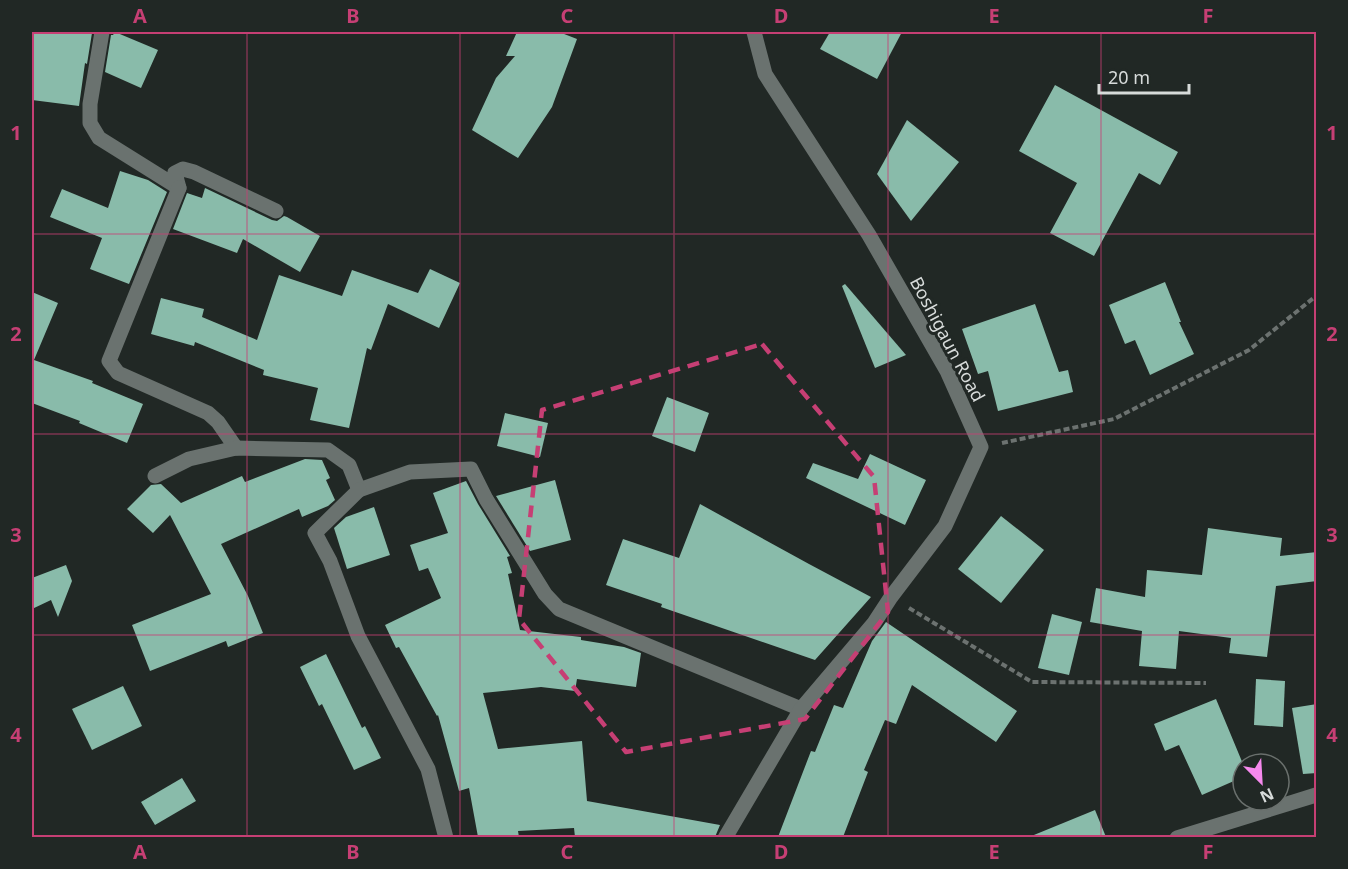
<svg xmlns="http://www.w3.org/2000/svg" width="1348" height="869" font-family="'Noto Sans',sans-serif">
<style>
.building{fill:#89bbaa}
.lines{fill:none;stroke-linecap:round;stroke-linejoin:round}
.path{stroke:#6c7270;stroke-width:4;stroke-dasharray:6 3;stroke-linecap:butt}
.minor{stroke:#6a726f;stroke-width:15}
.marked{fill:none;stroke:#c63f74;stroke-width:4.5;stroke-dasharray:12 8;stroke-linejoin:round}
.grid{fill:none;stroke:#c63f74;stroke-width:1.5;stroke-opacity:0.55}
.labels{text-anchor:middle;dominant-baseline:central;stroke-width:6;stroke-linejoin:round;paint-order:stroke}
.street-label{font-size:18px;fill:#d7dbda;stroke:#212825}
.neatline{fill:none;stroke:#c63f74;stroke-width:2}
.grid-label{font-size:20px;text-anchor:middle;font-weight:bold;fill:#c63f74}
</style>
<rect width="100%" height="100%" fill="#212825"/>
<!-- building -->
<g class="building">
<polygon points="32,32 92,33 87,64 85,63 79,106 32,100"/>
<polygon points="115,32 158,50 141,88 105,72 111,35 113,35"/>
<polygon points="517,32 559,32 577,39 552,107 518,158 472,130 496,78 515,56 506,56"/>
<polygon points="830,32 902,32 877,79 820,49"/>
<polygon points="1055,85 1178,152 1160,185 1139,173 1094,256 1050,233 1077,183 1019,151"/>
<polygon points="907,120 959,162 911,221 877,174"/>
<polygon points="120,171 148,180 167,192 129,284 90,269 102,238 50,217 62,189 108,208"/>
<polygon points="205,188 272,220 277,221 284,216 287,217 320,236 300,272 243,239 237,253 173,229 187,193 202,198"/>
<polygon points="430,269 460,283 439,328 388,304 371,350 367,348 349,428 310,420 318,388 263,375 264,370 195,342 194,346 151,334 161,298 204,309 202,317 257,340 279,275 342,296 352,270 418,293"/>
<polygon points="1165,282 1181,322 1179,322 1194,354 1150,375 1135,340 1125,344 1109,305"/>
<polygon points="845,284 906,355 875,368 842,286"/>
<polygon points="32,292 58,303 34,360 93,381 92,383 143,404 127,443 79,423 80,421 32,403"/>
<polygon points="1035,304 1059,372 1068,370 1073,392 998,411 988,371 978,374 962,329"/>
<polygon points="667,397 709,413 695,452 652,436"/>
<polygon points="505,413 548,423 540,457 497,446"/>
<polygon points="870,454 926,480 905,525 806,478 813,463 858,479"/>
<polygon points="305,459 322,460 330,478 326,480 335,500 328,506 302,517 299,509 221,544 248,596 263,633 228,647 226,641 150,671 132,625 211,594 170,515 153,533 127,509 151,485 161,484 181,503 242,476 245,482"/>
<polygon points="555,480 571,540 530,551 496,496"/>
<polygon points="466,481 478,504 510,556 507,557 512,573 508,574 520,630 581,637 581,640 624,647 641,653 636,687 577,679 575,691 541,687 483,693 498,749 582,741 587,801 720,825 715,837 575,837 574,828 518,831 519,837 478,837 469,788 459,791 438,715 437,716 399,647 396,648 385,625 441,598 428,568 419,571 410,545 448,533 433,493"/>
<polygon points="700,504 809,564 871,597 815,660 661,607 662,604 606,585 623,539 679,558"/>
<polygon points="374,507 390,555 347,569 334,528 346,517"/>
<polygon points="1001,516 1044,550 1001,603 958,569"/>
<polygon points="1208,528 1282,538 1280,556 1317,552 1317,581 1276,586 1267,657 1229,653 1231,638 1179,631 1176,669 1139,666 1142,631 1090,622 1096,588 1145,597 1147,570 1202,575"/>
<polygon points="66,565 72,581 58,617 51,600 32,609 32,578"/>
<polygon points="1052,614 1082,622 1069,675 1038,668"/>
<polygon points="886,622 1017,711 996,742 912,685 896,724 885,720 864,770 868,772 843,837 778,837 811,751 815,752 834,705 843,708 872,641"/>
<polygon points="326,654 362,728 365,726 381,758 354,770 322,704 319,706 300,667"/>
<polygon points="1256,679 1285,681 1283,727 1254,725"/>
<polygon points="123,686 142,726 92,750 72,709"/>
<polygon points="1216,699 1243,764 1243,777 1202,795 1179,745 1165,751 1154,724"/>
<polygon points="1317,704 1317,773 1303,774 1292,708"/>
<polygon points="182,778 196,801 155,825 141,802"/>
<polygon points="1095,810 1106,837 1029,837"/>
</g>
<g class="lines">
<!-- path -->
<g class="path">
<polyline points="1002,443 1114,419 1249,350 1316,296"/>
<polyline points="909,608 1032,682 1206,683"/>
</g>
<!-- minor -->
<g class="minor">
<polyline points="102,32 90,104 90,123 99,138 179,188 175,173 183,169 194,172 276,211"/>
<polyline points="179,188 109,361 118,373 208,413 218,422 236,448"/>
<polyline points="155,476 189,459 236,448 328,450 349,465 359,490 410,472 471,469 486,499 545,594 559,609 801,709"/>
<polyline points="359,490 315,533 330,561 358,636 428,769 446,838"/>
<polyline points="725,838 801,709 874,623 891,597 945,526 981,447 947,371 869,235 765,74 754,32"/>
<polyline points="1177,838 1316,795"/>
</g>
</g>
<!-- marked area -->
<path class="marked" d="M762 344 874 477 888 612 805 719 626 752 519 619 542 410Z"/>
<!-- grid -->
<path class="grid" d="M247 32V838M460 32V838M674 32V838M888 32V838M1101 32V838M32 234H1316M32 434H1316M32 635H1316"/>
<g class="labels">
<!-- street labels -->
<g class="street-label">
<text transform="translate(948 339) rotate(62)">Boshigaun Road</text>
</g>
</g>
<!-- border -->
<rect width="1348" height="869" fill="none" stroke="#212825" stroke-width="66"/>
<!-- north arrow -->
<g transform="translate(1261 782) rotate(156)"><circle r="28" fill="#212825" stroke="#6a706d" stroke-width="1.5"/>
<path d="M0-4.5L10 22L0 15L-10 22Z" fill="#f689ed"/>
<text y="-9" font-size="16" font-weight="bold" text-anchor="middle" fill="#d7dbda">N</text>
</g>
<!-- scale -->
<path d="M1099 84v9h90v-9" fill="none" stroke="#d7dbda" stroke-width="3"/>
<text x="1108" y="84" font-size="18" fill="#d7dbda" stroke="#212825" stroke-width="4.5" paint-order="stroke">20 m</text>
<rect x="33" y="33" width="1282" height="803" class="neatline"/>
<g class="grid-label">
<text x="140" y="23">A</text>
<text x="353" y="23">B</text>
<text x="567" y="23">C</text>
<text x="781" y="23">D</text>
<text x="994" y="23">E</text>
<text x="1208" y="23">F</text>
<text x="16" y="140">1</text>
<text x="1332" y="140">1</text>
<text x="16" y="341">2</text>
<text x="1332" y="341">2</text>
<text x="16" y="542">3</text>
<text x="1332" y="542">3</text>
<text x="16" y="742">4</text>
<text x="1332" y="742">4</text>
<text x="140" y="859">A</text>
<text x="353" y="859">B</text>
<text x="567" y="859">C</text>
<text x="781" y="859">D</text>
<text x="994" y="859">E</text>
<text x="1208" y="859">F</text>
</g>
</svg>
